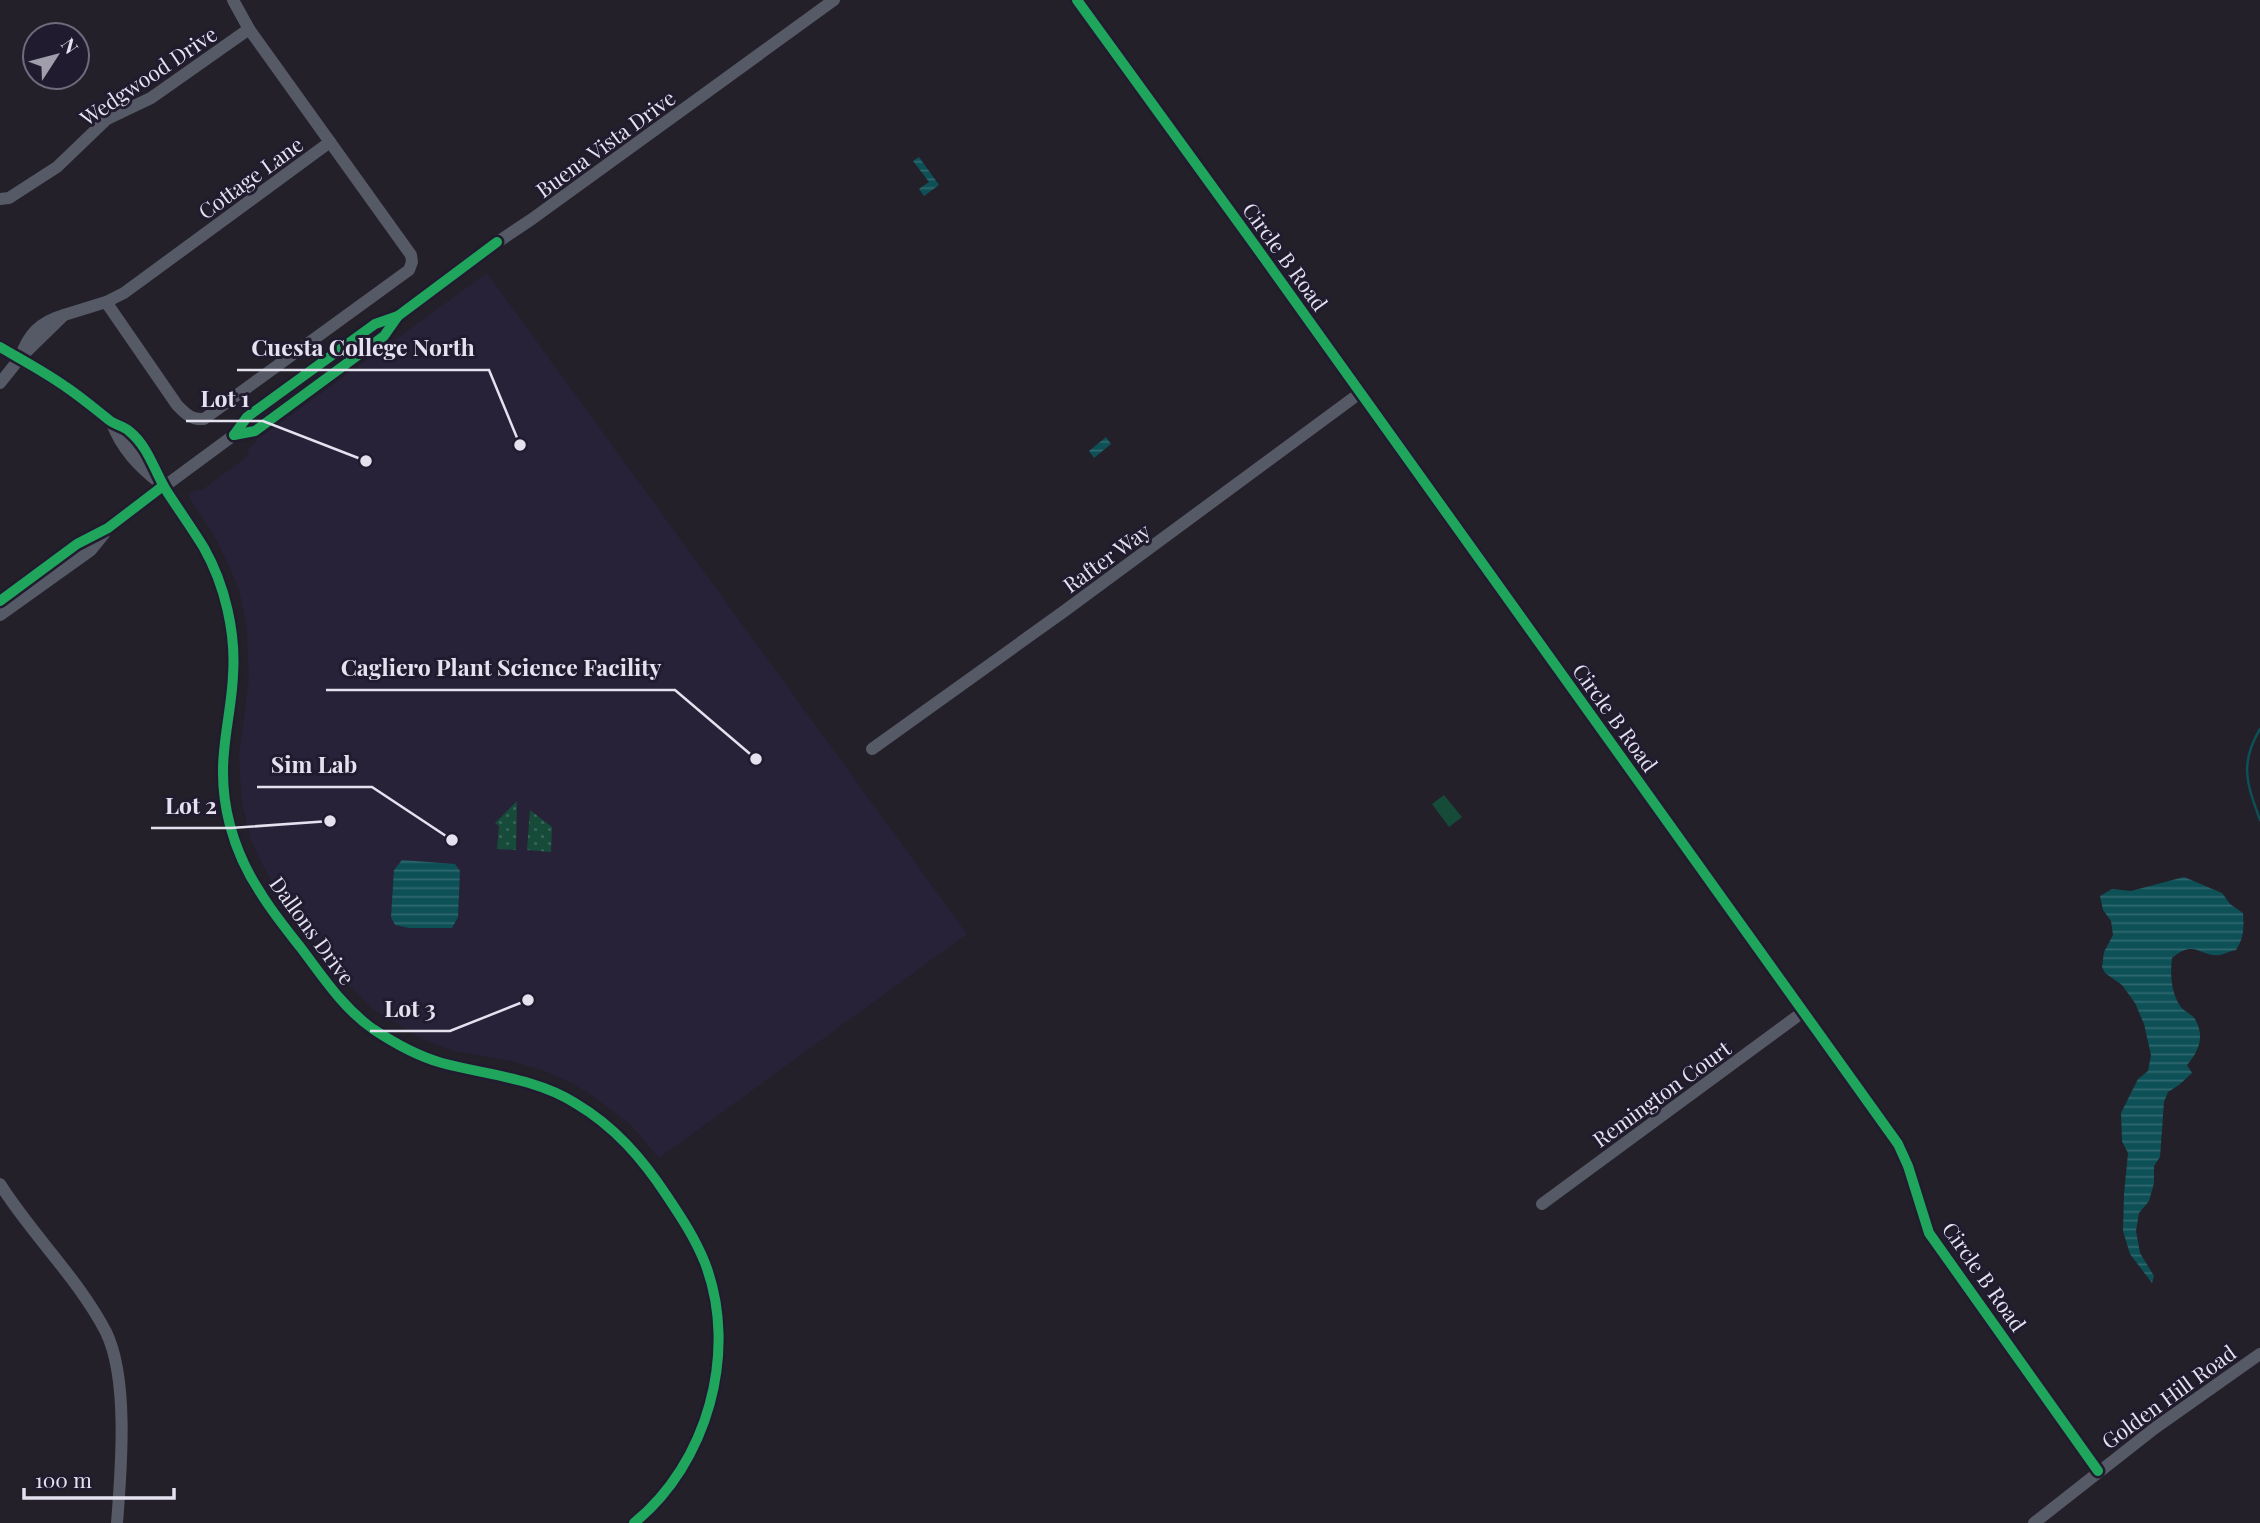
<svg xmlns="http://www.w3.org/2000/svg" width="2260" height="1523" font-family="'Playfair Display',serif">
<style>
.built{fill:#282239}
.grass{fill:url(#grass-dots)}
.pitch{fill:#164b3a}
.water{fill:url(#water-rules)}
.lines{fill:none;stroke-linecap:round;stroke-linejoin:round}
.stream{stroke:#0d5056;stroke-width:2.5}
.minor{stroke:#565a66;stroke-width:12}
.tertiary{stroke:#565a66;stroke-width:14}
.cycleway-casing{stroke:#211b2f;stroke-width:15}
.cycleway{stroke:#20a55d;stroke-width:10}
.labels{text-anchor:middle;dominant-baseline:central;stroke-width:6;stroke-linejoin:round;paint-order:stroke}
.street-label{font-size:21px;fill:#e5e2f0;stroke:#211b2f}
.leader{fill:none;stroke:#e5e2f0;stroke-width:2.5}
.callout-dot{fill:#e5e2f0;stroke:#211b2f;stroke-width:2.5}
.callout-label{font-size:23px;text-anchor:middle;font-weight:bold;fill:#e5e2f0;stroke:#211b2f;stroke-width:6;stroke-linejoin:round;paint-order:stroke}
</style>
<defs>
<pattern id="grass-dots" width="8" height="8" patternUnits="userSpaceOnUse" patternTransform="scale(1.75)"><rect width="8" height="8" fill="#164b3a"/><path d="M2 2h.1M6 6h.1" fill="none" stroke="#386557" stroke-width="1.8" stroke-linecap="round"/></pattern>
<pattern id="water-rules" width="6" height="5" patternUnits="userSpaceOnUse" patternTransform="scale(1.75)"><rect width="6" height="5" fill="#0d5056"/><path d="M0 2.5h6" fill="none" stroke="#30696f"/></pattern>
</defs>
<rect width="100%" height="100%" fill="#23202a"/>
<!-- built -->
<polygon class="built" points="487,273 967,934 659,1158 630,1124 587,1092 572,1083 545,1071 511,1061 455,1051 424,1040 374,1010 345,981 277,890 263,866 251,840 242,803 239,756 249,680 247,629 239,589 229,566 215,537 191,501 189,494 195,490 202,490 249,455 247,451 258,439"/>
<!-- grass -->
<g class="grass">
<polygon points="517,801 516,850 497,849 499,826 495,823"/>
<polygon points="530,810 552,827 551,852 527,850"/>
</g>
<!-- pitch -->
<polygon class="pitch" points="1444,795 1462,817 1449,827 1432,804"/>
<!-- water -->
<g class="water">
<polygon points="919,157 939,185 924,196 919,189 929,182 913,161"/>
<polygon points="1106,437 1111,444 1094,458 1089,451"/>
<polygon points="402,860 455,864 460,871 458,917 452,928 409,928 395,925 391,917 394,870"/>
<path d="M2184 877 2222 893 2230 904 2243 913C2244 927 2244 938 2236 950 2230 951 2225 954 2220 955 2201 958 2195 938 2172 958 2170 975 2171 992 2180 1006 2184 1012 2193 1014 2196 1021 2205 1038 2198 1052 2187 1065L2192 1073 2179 1085 2168 1092 2164 1102 2160 1157 2154 1166V1183L2149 1201 2139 1213 2136 1231 2140 1253 2154 1276 2152 1283 2130 1254 2123 1231 2124 1194 2128 1153 2122 1141 2121 1113 2138 1079 2148 1071 2151 1055 2144 1024 2135 1003 2122 985 2105 973 2102 967 2104 952 2113 935 2111 921 2103 910 2100 896 2112 889 2131 891Z"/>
</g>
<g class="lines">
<!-- stream -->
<path class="stream" d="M2260 729C2239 764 2247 784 2260 820"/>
<!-- minor -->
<g class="minor">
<polyline points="233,0 249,29 330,142"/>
<polyline points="1077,0 1254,244 1898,1144 1908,1166 1929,1233 2098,1471"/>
<polyline points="0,199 9,198 57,167 107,119 151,98 249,29"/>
<path d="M64 315 106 302 124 293 330 142 411 255 412 262 409 270 204 419C191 420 186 414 177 405L106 302"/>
<path d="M0 383 20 358 64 315C39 322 28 335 20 358"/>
<polyline points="234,435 255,431 384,336 398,316"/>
<polyline points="0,601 77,544 108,528 234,435 247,417 375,324 398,316 472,259 532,219 834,0"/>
<polyline points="0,615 91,550 104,534"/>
<polyline points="872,749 1063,612 1360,393"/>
<path d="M0 1184C32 1235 78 1278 106 1332 129 1379 121 1471 117 1523"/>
<polyline points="1542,1204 1803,1012"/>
<polyline points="2034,1523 2155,1428 2260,1354"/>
</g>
<!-- tertiary -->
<g class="tertiary">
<path d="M0 347C22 360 45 372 66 387 81 397 95 409 109 420 115 425 124 426 129 431 148 446 154 470 166 490 178 509 192 528 204 548 225 585 236 633 233 675 232 701 226 727 224 752 219 802 233 851 260 892 272 912 287 930 301 948 323 977 343 1008 373 1029 394 1043 417 1056 442 1063 487 1075 535 1078 575 1103 614 1126 642 1158 667 1196 681 1217 695 1238 705 1263 739 1352 707 1464 634 1523"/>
<path d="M113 423C122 448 140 466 160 482"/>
</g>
<defs>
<g id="cycleway">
<polyline points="1077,0 1254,244 1898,1144 1908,1166 1929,1233 2098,1471"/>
<path d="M0 347C22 360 45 372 66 387 81 397 95 409 109 420 115 425 124 426 129 431 148 446 154 470 166 490 178 509 192 528 204 548 225 585 236 633 233 675 232 701 226 727 224 752 219 802 233 851 260 892 272 912 287 930 301 948 323 977 343 1008 373 1029 394 1043 417 1056 442 1063 487 1075 535 1078 575 1103 614 1126 642 1158 667 1196 681 1217 695 1238 705 1263 739 1352 707 1464 634 1523"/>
<polyline points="234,435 247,417 375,324 398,316 497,242"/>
<polyline points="234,435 255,431 384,336 398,316"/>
<polyline points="0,601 77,544 108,528 163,486"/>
</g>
</defs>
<!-- cycleway casing -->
<use href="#cycleway" class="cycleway-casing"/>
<!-- cycleway -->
<use href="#cycleway" class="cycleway"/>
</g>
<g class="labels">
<!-- street labels -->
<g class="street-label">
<text transform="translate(148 75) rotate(-34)">Wedgwood Drive</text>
<text transform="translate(605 143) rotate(-36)">Buena Vista Drive</text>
<text transform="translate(250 177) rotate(-36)">Cottage Lane</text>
<text transform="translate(1286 256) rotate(54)">Circle B Road</text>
<text transform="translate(1106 557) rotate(-36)">Rafter Way</text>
<text transform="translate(1616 717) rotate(54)">Circle B Road</text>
<text transform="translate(313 930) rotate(54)">Dallons Drive</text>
<text transform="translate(1661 1093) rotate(-36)">Remington Court</text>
<text transform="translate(1985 1276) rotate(55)">Circle B Road</text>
<text transform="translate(2168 1396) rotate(-36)">Golden Hill Road</text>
</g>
</g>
<!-- callouts -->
<path class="leader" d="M520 445L489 370H237M366 461L263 421H186M756 759L675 690H326M452 840L372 787H257M330 821L231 828H151M528 1000L450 1031H370"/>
<g class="callout-dot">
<circle cx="520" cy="445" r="7"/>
<circle cx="366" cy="461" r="7"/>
<circle cx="756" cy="759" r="7"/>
<circle cx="452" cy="840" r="7"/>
<circle cx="330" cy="821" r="7"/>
<circle cx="528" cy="1000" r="7"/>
</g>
<g class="callout-label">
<text x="363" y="356">Cuesta College North</text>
<text x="225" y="407">Lot 1</text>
<text x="501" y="676">Cagliero Plant Science Facility</text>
<text x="314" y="773">Sim Lab</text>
<text x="191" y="814">Lot 2</text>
<text x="410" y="1017">Lot 3</text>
</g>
<!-- north arrow -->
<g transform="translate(56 56) rotate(54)"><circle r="33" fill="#211b2f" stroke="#6f6b7c" stroke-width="2"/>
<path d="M0-5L12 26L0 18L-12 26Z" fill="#a19eab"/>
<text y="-10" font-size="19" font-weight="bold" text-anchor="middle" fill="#e5e2f0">N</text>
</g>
<!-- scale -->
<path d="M24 1488v10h150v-10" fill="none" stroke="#e5e2f0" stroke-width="3.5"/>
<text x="35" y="1488" font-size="21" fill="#e5e2f0" stroke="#211b2f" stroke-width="5" paint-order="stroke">100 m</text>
</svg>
